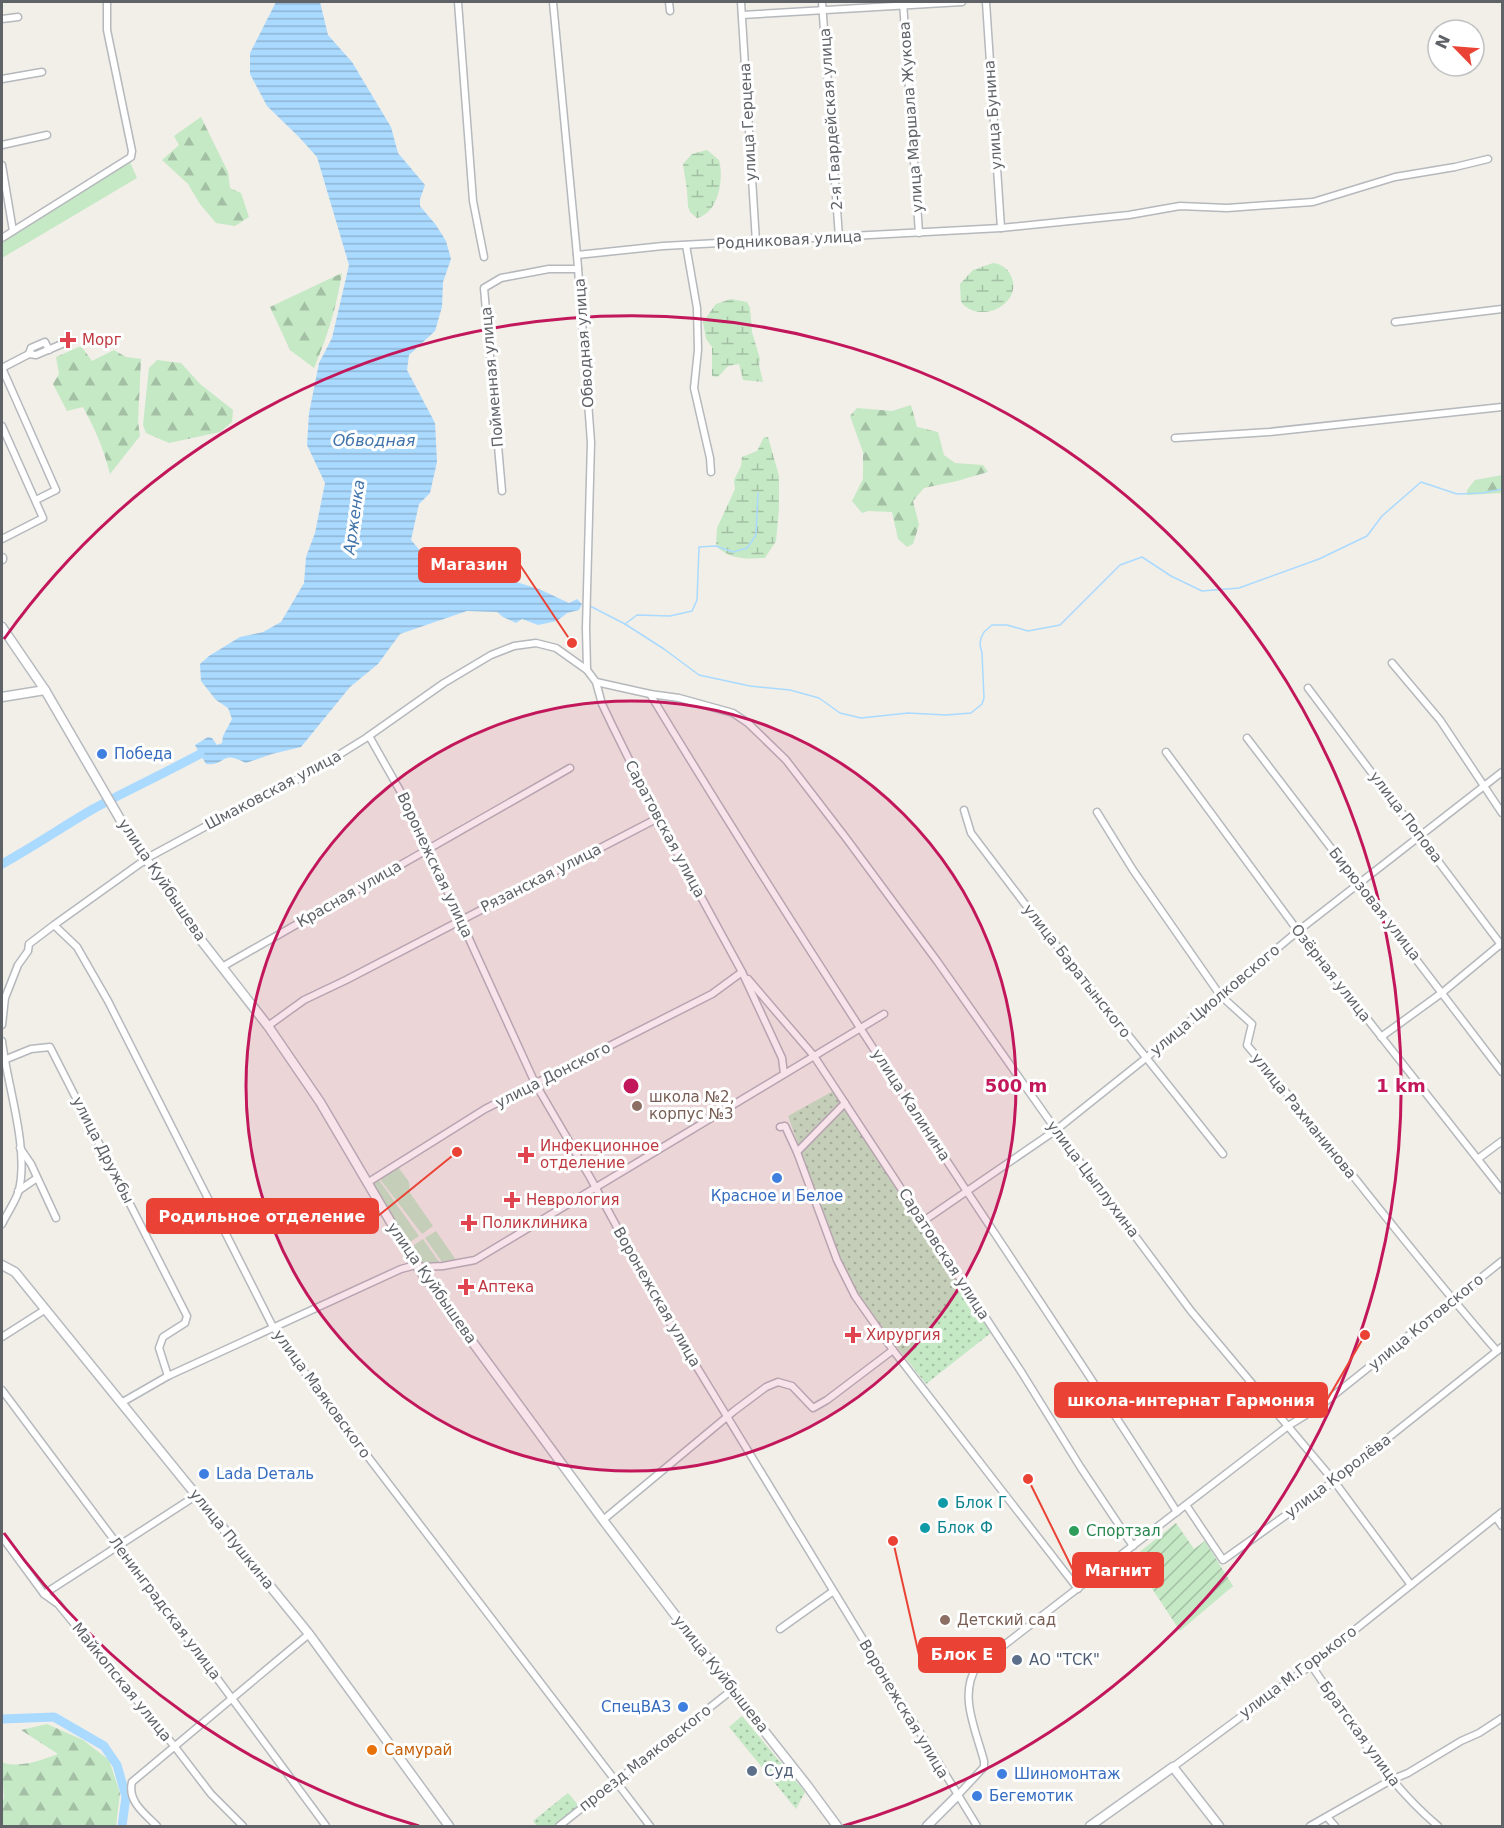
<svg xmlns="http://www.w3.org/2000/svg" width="1504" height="1828" font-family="'DejaVu Sans',sans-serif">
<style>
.grass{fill:url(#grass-dots)}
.forest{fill:url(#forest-firs)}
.wetland{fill:url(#wetland-marsh)}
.park{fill:#c5e8c5}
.garden{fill:url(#garden-furrows)}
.water{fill:url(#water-rules)}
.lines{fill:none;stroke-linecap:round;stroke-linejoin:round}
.stream{stroke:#aadaff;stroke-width:1.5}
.river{stroke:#aadaff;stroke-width:9}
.street-casing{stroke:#b5b8bc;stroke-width:9}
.secondary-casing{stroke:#b6babf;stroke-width:11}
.street{stroke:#fff;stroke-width:6}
.secondary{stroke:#fff;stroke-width:8}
.ring{fill:none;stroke:#c2185b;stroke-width:3}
.health-dot{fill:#e0444e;stroke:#fff;stroke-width:2}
.shop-dot{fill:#3f7fe0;stroke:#fff;stroke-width:2}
.education-dot{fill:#8d6e63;stroke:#fff;stroke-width:2}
.culture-dot{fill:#0f9aa8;stroke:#fff;stroke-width:2}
.leisure-dot{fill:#2e9e5b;stroke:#fff;stroke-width:2}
.service-dot{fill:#5c6f8a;stroke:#fff;stroke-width:2}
.food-dot{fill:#e8710a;stroke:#fff;stroke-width:2}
.labels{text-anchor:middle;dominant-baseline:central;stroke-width:6;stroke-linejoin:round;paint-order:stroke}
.street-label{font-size:15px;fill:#5f6368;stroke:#fff}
.health-label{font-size:15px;fill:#be3a42;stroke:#fff;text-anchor:start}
.shop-label{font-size:15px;fill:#366cbe;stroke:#fff;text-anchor:start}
.education-label{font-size:15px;fill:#785e54;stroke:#fff;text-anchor:start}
.culture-label{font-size:15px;fill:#0d838f;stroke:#fff;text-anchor:start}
.leisure-label{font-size:15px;fill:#27864d;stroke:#fff;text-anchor:start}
.service-label{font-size:15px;fill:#4e5e75;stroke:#fff;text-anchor:start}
.food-label{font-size:15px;fill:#c56008;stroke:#fff;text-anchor:start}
.water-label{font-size:16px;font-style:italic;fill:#4174aa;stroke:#fff}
.centre{fill:#c2185b;stroke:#fff;stroke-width:3}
.ring-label{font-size:18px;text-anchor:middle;font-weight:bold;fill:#c2185b;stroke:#fff;stroke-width:6;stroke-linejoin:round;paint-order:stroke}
.leader{fill:none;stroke:#ea4335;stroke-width:2}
.callout-dot{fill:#ea4335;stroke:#fff;stroke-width:2}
.callout{fill:#ea4335;stroke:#ea4335;stroke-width:2}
.callout-label{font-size:16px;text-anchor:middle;font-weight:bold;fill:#fff}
</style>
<defs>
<pattern id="grass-dots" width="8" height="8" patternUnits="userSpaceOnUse" patternTransform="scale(1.5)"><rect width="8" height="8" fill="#c5e8c5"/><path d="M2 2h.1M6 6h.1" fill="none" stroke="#a3c0a4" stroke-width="1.8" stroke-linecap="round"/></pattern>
<pattern id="forest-firs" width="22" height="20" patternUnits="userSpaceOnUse" patternTransform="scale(1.5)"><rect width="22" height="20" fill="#c5e8c5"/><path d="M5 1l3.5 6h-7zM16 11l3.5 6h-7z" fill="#a3c0a4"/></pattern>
<pattern id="wetland-marsh" width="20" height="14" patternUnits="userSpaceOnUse" patternTransform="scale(1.5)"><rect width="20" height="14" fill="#c5e8c5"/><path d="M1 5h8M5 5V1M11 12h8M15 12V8" fill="none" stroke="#a3c0a4"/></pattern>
<pattern id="garden-furrows" width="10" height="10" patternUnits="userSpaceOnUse" patternTransform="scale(1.5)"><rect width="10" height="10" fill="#c5e8c5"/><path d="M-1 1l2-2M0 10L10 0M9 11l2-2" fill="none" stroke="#a3c0a4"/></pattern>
<pattern id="water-rules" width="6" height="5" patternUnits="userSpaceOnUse" patternTransform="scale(1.5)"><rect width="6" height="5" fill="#aadaff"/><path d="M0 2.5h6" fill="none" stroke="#8eb4d2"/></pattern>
</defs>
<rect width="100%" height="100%" fill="#f1efe8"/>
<!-- grass -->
<g class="grass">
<polygon points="835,1090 992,1332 926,1384 866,1307 853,1287 842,1265 788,1116"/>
<polygon points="742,1716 805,1792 796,1809 729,1727"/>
<polygon points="568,1793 579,1806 554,1826 537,1826 533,1821"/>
</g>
<!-- forest -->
<g class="forest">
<polygon points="201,117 228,172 230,188 241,193 249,217 235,226 216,223 200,204 188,184 162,160 179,145 174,136"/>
<path d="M342 273C336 309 328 334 314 368L290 350 270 307Z"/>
<path d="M81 346 92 361 114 350 126 357 141 359 138 422 140 436 110 474C103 447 96 431 83 407L67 411 53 384 59 374 56 357Z"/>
<polygon points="157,360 181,363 200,384 233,410 232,422 220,432 169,443 146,433 143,425 149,368"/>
<polygon points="911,405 917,427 938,432 944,455 955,463 983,465 988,472 957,481 924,488 913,501 919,525 913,544 907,547 898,539 892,512 868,511 862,513 852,501 863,479 863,452 850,416 857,408 892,411"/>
<polygon points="1502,475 1502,493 1467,495 1467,490 1475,480"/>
<path d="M47 1724 83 1740 109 1760 120 1793 116 1826H2V1800L4 1799 2 1762C16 1769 43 1760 58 1754L21 1730Z"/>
</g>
<!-- wetland -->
<g class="wetland">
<path d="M707 150 719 160C724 178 719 213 697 218L690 212 688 206 687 190 683 164 692 154Z"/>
<path d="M993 263C1001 264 1008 268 1011 276 1024 303 980 326 961 302L960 284 973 270Z"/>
<polygon points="731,299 747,302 750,308 752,332 760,359 759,365 763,382 743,380 739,364 728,366 718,377 712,376 712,347 706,339 703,322 716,304"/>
<path d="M764 437H768L779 476V508L776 541 765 558C746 559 731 560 716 546L717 528 735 489 734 480 741 466 742 457 757 451Z"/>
</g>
<!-- park -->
<g class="park">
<polygon points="130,162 137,178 2,258 2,242"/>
<polygon points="398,1167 409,1182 410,1193 433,1226 422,1234 380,1179"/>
<polygon points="379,1180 419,1236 409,1243 373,1184"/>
<polygon points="436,1231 456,1260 442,1262 425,1238"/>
<polygon points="423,1239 439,1262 422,1263 411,1247"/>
</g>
<!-- garden -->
<polygon class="garden" points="1176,1523 1194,1549 1205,1541 1233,1586 1180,1631 1132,1558"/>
<!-- water -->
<path class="water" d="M276 2H320L328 35 352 62 391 127 398 153 425 185 420 199V206L436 225 446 241 451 259 443 282 442 307 435 331 409 355 407 370 435 423 437 462 430 493 419 504 411 540 423 554 452 567 479 568 502 574 513 581 539 589 569 603 577 599 582 604 579 610 567 613 557 621 538 625 522 619 516 623 503 617 497 612 467 611 400 634 378 664 350 687 301 747 272 754 246 763C219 749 228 766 206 764L195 745 208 737 212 738 217 745 222 743 223 736 232 719 228 708 216 700 201 681 200 664 209 656 240 637 263 632 281 622 304 583 306 557 315 533 325 483 307 445 309 413 319 363 332 338 349 265 317 157 298 136 267 106 250 74V53Z"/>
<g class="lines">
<!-- stream -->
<g class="stream">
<polyline points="590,606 625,624 664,649 699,675 750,686 790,690 819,698 840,713 861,718 908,713 946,715 971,713 982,704 984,698 982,653 980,645 981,638 984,632 992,625 1007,625 1028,631 1060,625 1120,565 1142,557 1171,576 1202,591 1239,588 1319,559 1367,536 1382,516 1421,482 1457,494 1482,493 1502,489"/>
<polyline points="625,624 637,615 670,616 692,611 697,600 699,547 716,546 733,552 747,548 756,535 758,493"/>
</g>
<!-- river -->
<g class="river">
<path d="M2 864C33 847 62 827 93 809 128 790 165 773 200 754"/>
<polyline points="2,1719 54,1717 104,1746 117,1765 126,1797 122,1826"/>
</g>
<defs>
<g id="street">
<polyline points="458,2 473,201 484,257"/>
<polyline points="553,2 577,255 591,442 586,628 587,670 596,682 602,704 613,727 658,818 742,972 782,1058 784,1074"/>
<polyline points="669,2 670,11"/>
<polyline points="741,2 756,242"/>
<polyline points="822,2 839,237"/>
<polyline points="903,2 919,233"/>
<polyline points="986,2 1001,228"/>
<polyline points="742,15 962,2"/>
<polyline points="2,19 18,17"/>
<polyline points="2,79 42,72"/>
<polyline points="2,145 47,135"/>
<polyline points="2,165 13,231"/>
<polyline points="2,238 131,157 132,151 107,30 107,2"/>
<polyline points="686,245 697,308 698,350 694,388 710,458 711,472"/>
<polyline points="577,255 663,246 1001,228 1129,215 1180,206 1227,208 1313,202 1395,177 1455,167 1488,159"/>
<polyline points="1395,322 1502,309"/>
<polyline points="29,354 31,348 45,342 49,350"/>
<polyline points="2,426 43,518 2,539"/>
<polyline points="1175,438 1269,432 1502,407"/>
<polyline points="502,491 484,288 501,278 549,269 578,269"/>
<polyline points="36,500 56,490 2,368 29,354 36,355 62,344"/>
<polyline points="1392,663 1440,720 1502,813"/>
<polyline points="596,682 650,694 679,698 733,713 748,723 786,760 846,838 937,961 1056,1130 1191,1311 1334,1481 1411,1585"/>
<polyline points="1308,688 1502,946"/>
<path d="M650 694C752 862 859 1028 968 1193 1038 1299 1109 1404 1177 1512"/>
<polyline points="369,736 403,796 428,849 535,1083 591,1179 659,1305 977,1826"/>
<polyline points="1247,738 1502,1072"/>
<polyline points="1166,752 1298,931 1502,1190"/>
<polyline points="964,810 971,833 1050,937 1223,1154"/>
<path d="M1097 812 1133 870 1220 995 1252 1024 1247 1045C1332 1146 1410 1252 1497 1351"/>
<polyline points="54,925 77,947 108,1001 272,1325 317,1390 650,1826"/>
<polyline points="222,967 570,768"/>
<polyline points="748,979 814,1056 1022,1373 1081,1468 1133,1546"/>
<polyline points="2,1025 5,998 18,965 28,951 29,944 54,925 149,857 223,817 308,774 366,738 444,683 491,655 514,646 536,643 556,648 587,670"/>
<polyline points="268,1026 304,1000 346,980 658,818"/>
<polyline points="1381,1037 1443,992 1502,943"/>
<path d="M2 1041C7 1085 29 1147 19 1190 16 1201 7 1213 2 1224"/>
<polyline points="4,1060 31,1049 50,1047 187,1316 185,1323 163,1337 159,1348 168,1376"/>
<polyline points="780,1127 785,1126 797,1152 837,1260 855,1296 893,1350 1078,1589"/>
<polyline points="20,1148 31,1164 56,1218"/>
<polyline points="797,1152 845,1103"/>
<polyline points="1479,1158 1502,1141"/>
<polyline points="367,1183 485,1109 712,994 742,972"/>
<polyline points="18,1191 37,1178"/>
<polyline points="922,1222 1056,1130 1146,1058 1298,931 1502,772"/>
<polyline points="2,1337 46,1309"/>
<polyline points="2,1390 171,1616 326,1826"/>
<polyline points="121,1403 168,1376 401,1269 416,1265 423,1267 443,1266 475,1260 884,1014"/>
<polyline points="1186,1505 1223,1560 1334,1481 1502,1347"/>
<polyline points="1496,1517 1502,1526"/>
<polyline points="603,1520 734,1411 766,1387 778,1382 792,1386 813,1408 827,1400 893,1350"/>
<polyline points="2,1537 44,1594 58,1604 175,1747 211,1794 243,1826"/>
<polyline points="44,1594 197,1495"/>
<polyline points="780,1629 832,1592"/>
<path d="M1311 1665C1350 1721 1385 1782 1438 1826"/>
<polyline points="1173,1767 1311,1665 1502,1512"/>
<path d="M957 1796 984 1767V1761C976 1730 958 1695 977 1666L1288 1426 1319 1407 1502 1261"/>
<polyline points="1327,1817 1335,1826"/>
<path d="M157 1826C145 1814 127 1801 132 1782L309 1634"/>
<polyline points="559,1826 732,1690"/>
<polyline points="1310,1826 1391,1780 1408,1773 1461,1741 1479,1733 1502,1718"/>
</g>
<g id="secondary">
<polyline points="2,558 2,559"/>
<polyline points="2,627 45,690 120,819 190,926 268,1026 320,1102 416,1265 603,1520 732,1690 806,1784 837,1826"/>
<polyline points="2,697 45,690"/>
<polyline points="2,1265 15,1272 309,1634 449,1826"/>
<polyline points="927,1826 957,1796"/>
<polyline points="1090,1826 1173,1767 1219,1826"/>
</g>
</defs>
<!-- street casing -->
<use href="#street" class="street-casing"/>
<!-- secondary casing -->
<use href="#secondary" class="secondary-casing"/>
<!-- street -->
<use href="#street" class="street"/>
<!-- secondary -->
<use href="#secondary" class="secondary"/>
</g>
<!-- distance rings -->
<circle cx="631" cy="1086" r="385" fill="#c2185b" fill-opacity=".12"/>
<g class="ring">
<circle cx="631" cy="1086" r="385"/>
<path d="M419 1826A770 770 0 0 1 4 1533M4 639A770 770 0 1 1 843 1826"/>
</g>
<!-- markers -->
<g class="health-dot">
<path d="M65 331h6v6h6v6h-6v6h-6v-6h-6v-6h6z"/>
<path d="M523 1146h6v6h6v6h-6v6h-6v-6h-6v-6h6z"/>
<path d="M509 1191h6v6h6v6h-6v6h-6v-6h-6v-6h6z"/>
<path d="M466 1214h6v6h6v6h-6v6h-6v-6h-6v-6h6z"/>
<path d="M463 1278h6v6h6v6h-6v6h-6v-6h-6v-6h6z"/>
<path d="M850 1326h6v6h6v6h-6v6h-6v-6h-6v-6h6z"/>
</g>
<g class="shop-dot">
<circle cx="102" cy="754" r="6"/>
<circle cx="777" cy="1178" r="6"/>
<circle cx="204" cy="1474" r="6"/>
<circle cx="683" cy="1707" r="6"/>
<circle cx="1002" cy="1774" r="6"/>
<circle cx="977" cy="1796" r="6"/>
</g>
<g class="education-dot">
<circle cx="637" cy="1106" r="6"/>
<circle cx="945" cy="1620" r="6"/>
</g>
<g class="culture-dot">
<circle cx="943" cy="1503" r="6"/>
<circle cx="925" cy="1528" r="6"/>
</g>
<circle class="leisure-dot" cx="1074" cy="1531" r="6"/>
<g class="service-dot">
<circle cx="1017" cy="1660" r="6"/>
<circle cx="752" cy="1771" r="6"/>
</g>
<circle class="food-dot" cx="372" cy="1750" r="6"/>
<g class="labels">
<!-- street labels -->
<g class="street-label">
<text transform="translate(993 115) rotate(-94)">улица Бунина</text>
<text transform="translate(911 117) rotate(-94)">улица Маршала Жукова</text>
<text transform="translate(831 119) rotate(-94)">2-я Гвардейская улица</text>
<text transform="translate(748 122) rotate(-93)">улица Герцена</text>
<text transform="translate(789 240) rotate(-3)">Родниковая улица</text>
<text transform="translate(584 343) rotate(-94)">Обводная улица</text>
<text transform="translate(492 377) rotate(-95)">Пойменная улица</text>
<text transform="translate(273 790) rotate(-28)">Шмаковская улица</text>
<text transform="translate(1406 817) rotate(53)">улица Попова</text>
<text transform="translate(665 829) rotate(62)">Саратовская улица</text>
<text transform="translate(435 865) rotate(65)">Воронежская улица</text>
<text transform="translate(541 878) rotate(-27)">Рязанская улица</text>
<text transform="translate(162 880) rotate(56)">улица Куйбышева</text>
<text transform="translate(349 894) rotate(-30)">Красная улица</text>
<text transform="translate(1375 904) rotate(52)">Бирюзовая улица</text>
<text transform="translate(1077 971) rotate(52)">улица Баратынского</text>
<text transform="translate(1331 973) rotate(52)">Озёрная улица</text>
<text transform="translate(1215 1000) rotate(-40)">улица Циолковского</text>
<text transform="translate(553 1075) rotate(-27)">улица Донского</text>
<text transform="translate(911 1105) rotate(57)">улица Калинина</text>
<text transform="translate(1304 1116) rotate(51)">улица Рахманинова</text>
<text transform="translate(103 1150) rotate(63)">улица Дружбы</text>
<text transform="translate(1093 1179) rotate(53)">улица Цыплухина</text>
<text transform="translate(944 1254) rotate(57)">Саратовская улица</text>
<text transform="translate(432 1283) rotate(55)">улица Куйбышева</text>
<text transform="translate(657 1297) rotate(60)">Воронежская улица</text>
<text transform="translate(1426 1322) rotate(-39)">улица Котовского</text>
<text transform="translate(322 1394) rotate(54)">улица Маяковского</text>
<text transform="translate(1338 1476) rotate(-37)">улица Королёва</text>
<text transform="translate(232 1539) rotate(51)">улица Пушкина</text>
<text transform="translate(165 1608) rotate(53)">Ленинградская улица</text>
<text transform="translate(1298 1672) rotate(-37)">улица М.Горького</text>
<text transform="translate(721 1674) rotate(52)">улица Куйбышева</text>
<text transform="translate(122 1682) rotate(51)">Майкопская улица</text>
<text transform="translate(904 1709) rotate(59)">Воронежская улица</text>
<text transform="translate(1360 1734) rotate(54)">Братская улица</text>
<text transform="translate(645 1758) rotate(-38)">проезд Маяковского</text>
</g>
<!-- health labels -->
<g class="health-label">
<text x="82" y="340">Морг</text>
<text x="540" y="1146">Инфекционное<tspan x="540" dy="17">отделение</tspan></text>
<text x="526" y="1200">Неврология</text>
<text x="482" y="1223">Поликлиника</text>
<text x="478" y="1287">Аптека</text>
<text x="866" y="1335">Хирургия</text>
</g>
<!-- shop labels -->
<g class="shop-label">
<text x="114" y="754">Победа</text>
<text x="777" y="1196" text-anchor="middle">Красное и Белое</text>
<text x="216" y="1474">Lada Dеталь</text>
<text x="671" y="1707" text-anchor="end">СпецВАЗ</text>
<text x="1014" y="1774">Шиномонтаж</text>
<text x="989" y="1796">Бегемотик</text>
</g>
<!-- education labels -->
<g class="education-label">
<text x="649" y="1097">школа №2,<tspan x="649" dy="17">корпус №3</tspan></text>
<text x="957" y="1620">Детский сад</text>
</g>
<!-- culture labels -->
<g class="culture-label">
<text x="955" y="1503">Блок Г</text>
<text x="937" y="1528">Блок Ф</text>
</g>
<!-- leisure labels -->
<g class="leisure-label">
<text x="1086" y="1531">Спортзал</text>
</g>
<!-- service labels -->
<g class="service-label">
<text x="1029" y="1660">АО "ТСК"</text>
<text x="764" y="1771">Суд</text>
</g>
<!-- food labels -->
<g class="food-label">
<text x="384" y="1750">Самурай</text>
</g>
<!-- water labels -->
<g class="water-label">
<text x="374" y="440">Обводная</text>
<text transform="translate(354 517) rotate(-82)">Арженка</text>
</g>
</g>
<circle cx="631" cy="1086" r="9" class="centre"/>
<g class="ring-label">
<text x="1016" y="1092">500 m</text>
<text x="1401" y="1092">1 km</text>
</g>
<!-- callouts -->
<path class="leader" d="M572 643L520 565M457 1152L378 1216M1365 1335L1327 1400M1028 1479L1073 1570M893 1541L919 1655"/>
<g class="callout-dot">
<circle cx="572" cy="643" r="6"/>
<circle cx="457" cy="1152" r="6"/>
<circle cx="1365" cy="1335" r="6"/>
<circle cx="1028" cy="1479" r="6"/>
<circle cx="893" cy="1541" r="6"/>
</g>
<g class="callout">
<rect x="419" y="548" width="101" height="34" rx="6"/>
<rect x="147" y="1199" width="231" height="34" rx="6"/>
<rect x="1055" y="1383" width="272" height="34" rx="6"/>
<rect x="1073" y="1553" width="90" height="34" rx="6"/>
<rect x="919" y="1638" width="86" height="34" rx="6"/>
</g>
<g class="callout-label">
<text x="469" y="570">Магазин</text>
<text x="262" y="1222">Родильное отделение</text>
<text x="1191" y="1406">школа-интернат Гармония</text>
<text x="1118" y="1576">Магнит</text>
<text x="962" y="1660">Блок Е</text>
</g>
<!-- border -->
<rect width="1504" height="1828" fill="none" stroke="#5f6368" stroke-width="6"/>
<!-- north arrow -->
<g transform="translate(1456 48) rotate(295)"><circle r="28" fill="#ffffff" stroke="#bfc1c3" stroke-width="1.5"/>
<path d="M0-4.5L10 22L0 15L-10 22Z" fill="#ea4335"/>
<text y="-9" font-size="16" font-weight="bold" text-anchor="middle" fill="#5f6368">N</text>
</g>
</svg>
